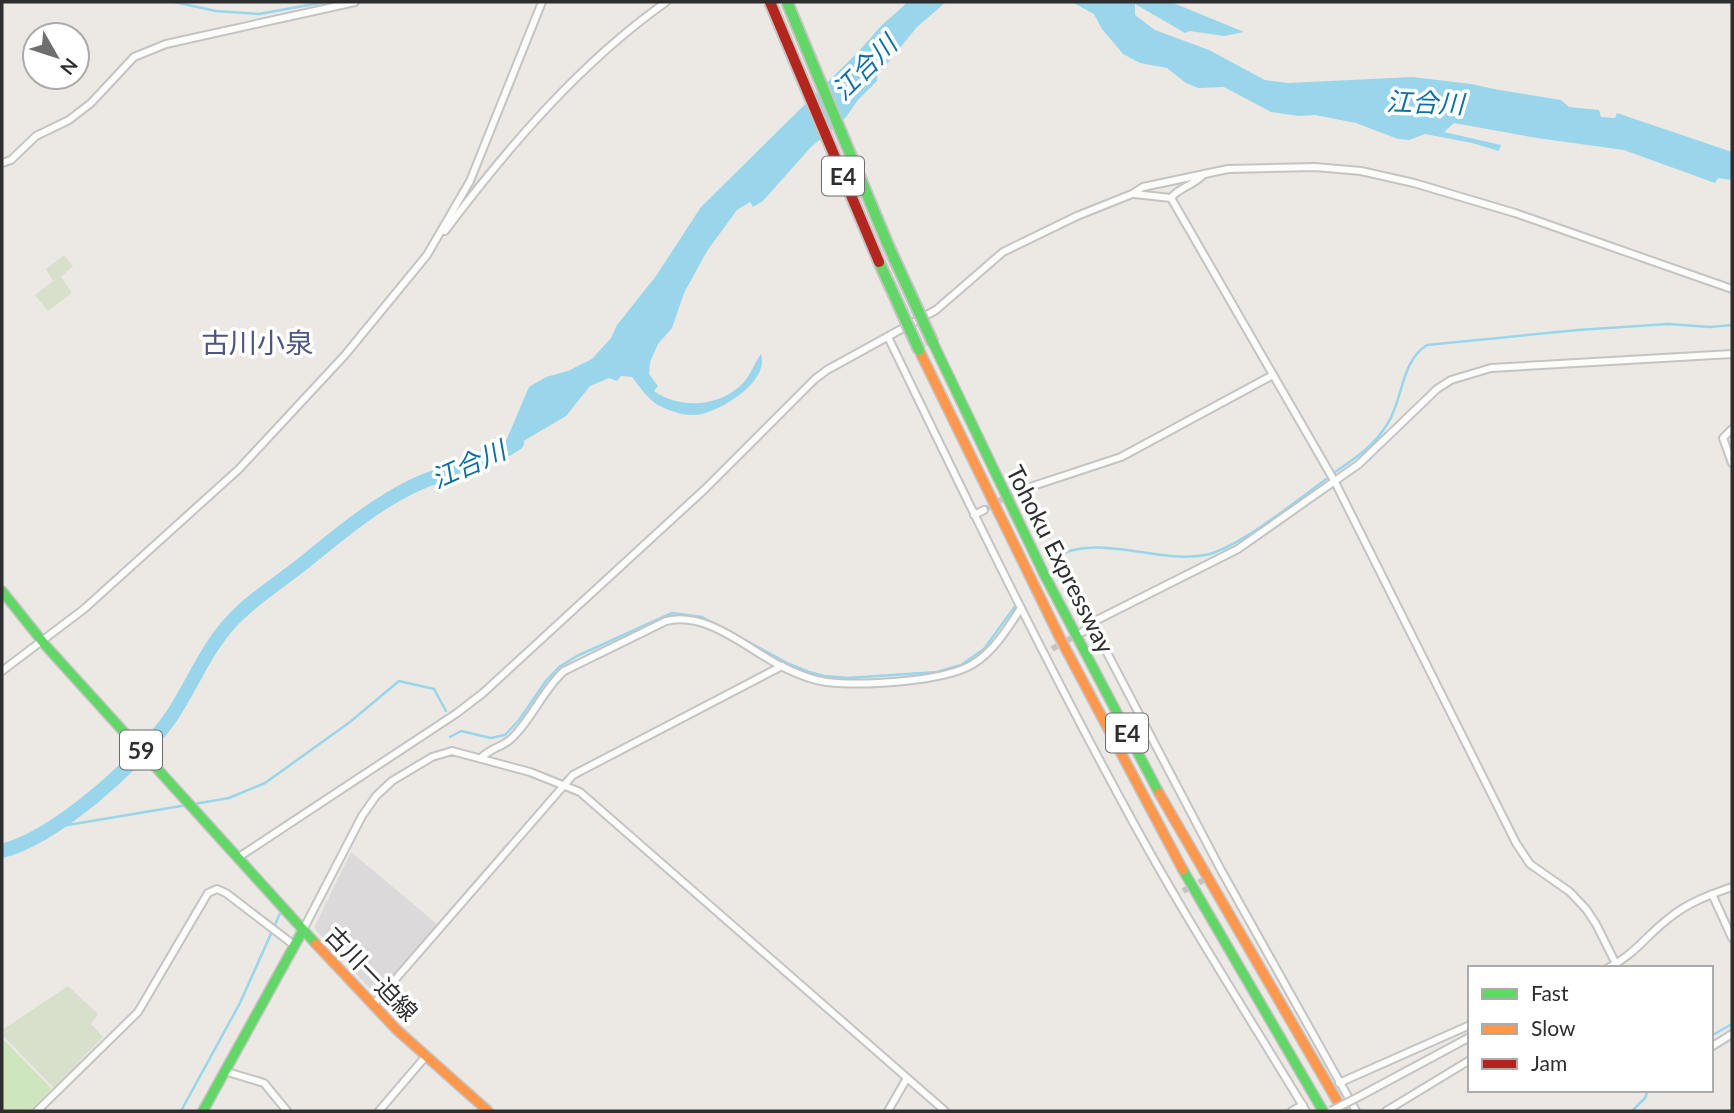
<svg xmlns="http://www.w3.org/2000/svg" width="1734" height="1113" font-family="Lato,'Noto Sans JP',sans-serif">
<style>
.industrial{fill:#dcd9db}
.green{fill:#cee6be}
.cemetery{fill:#d8e0cc}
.water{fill:#99d6ec}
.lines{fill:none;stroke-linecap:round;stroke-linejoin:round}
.stream{stroke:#99d6ec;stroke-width:2.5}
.river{stroke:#99d6ec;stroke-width:14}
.street-tunnel{stroke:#c6c3c0;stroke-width:6;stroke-dasharray:6 3;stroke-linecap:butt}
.street-casing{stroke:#c5c4c5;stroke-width:10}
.fast-casing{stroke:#c5c4c5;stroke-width:12}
.slow-casing{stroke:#c5c4c5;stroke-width:12}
.street{stroke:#fcfcfb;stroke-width:6}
.fast{stroke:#63d668;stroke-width:9}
.slow{stroke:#ff974d;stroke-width:9}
.street-bridge-casing{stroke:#c5c4c5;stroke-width:10;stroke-linecap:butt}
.fast-bridge-casing{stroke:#c6c5c4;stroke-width:14;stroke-linecap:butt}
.jam-bridge-casing{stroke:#c6c5c4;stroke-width:14;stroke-linecap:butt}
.street-bridge{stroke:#fcfcfb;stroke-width:6}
.fast-bridge{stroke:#63d668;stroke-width:10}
.jam-bridge{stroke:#b3261e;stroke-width:10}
.labels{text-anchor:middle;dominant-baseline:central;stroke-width:7;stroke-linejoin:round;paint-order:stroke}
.shield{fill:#fff;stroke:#6d6d6d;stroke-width:2}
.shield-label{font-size:23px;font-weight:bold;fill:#2e2e2e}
.street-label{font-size:24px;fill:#2e2e2e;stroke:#fff}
.water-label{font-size:26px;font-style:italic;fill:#0d6fa3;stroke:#fff}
.quarter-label{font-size:28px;fill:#4d5680;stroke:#fff}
</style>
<rect width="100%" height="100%" fill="#ece8e4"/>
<!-- industrial -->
<polygon class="industrial" points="351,852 438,925 375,994 314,928"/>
<!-- green -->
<polygon class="green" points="2,1038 52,1089 30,1111 2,1111"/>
<!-- cemetery -->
<g class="cemetery">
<polygon points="64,255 73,266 61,277 72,293 48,311 35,295 53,281 46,269"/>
<polygon points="68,986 98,1014 91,1024 103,1037 54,1088 2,1035 2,1030"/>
</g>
<!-- water -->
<g class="water">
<path d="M908 2H946L917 27 877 76V81L858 100 846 117 810 148 763 201 753 207 750 202 737 210 707 251 684 293 672 328 658 344 650 362 649 374 658 386 654 391C681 410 721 407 744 382 752 373 754 363 761 354 770 382 719 413 695 415 684 416 667 410 658 405 648 399 639 386 632 377L621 376 617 381 609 378 590 386 566 416 500 455 529 387 546 377 568 371 592 359 611 338 617 325 656 276 701 207 858 52 882 25Z"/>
<polygon points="1072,2 1171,2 1244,32 1224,36 1190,31 1185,33 1135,4 1135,15 1155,30 1209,50 1265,80 1288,83 1412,77 1471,84 1499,90 1561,100 1569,107 1599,110 1601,117 1615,118 1617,113 1732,152 1732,180 1718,178 1715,183 1624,150 1537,138 1454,123 1444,132 1501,145 1499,151 1472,143 1425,134 1409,140 1398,139 1356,123 1315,115 1299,116 1271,112 1224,87 1198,88 1186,83 1167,68 1140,63 1123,54 1102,29 1094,14"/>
</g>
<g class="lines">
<!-- stream -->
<g class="stream">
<polyline points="174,2 216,11 259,14 325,2"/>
<path d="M1335 472C1356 458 1375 445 1388 423 1403 399 1401 361 1427 345L1578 330 1668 324 1710 327 1732 325"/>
<path d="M1052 558C1099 532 1155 564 1205 555 1238 549 1300 498 1329 477"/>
<polyline points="450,737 461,731 491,738 505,735 519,720 546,681 559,667 577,656 672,613 702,617 789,664 809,672 824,676 848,678 937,672 961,665 984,649 1016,605"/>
<polyline points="194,804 229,798 265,783 350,722 399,681 434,689 446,711"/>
<polyline points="50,828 187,805"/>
<polyline points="1711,1036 1732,1024"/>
<polyline points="181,1111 240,1003 282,909"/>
<polyline points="1632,1111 1645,1098 1648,1090"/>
</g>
<!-- river -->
<path class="river" d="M2 851C56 837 139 763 171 717 192 686 205 650 231 622 251 600 277 584 301 565 335 538 369 508 409 488 443 470 486 465 517 443"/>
<!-- street-tunnel -->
<g class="street-tunnel">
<polyline points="984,510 1015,492"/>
<polyline points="1052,649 1077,635"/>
<polyline points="1183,891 1213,875"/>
</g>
<defs>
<g id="street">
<polyline points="2,163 11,160 36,136 69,120 91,103 134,57 166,44 355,2"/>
<path d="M1134 194 1171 198C1178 188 1193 186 1204 174"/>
<polyline points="1171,198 1335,482 1516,843 1530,864 1570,892 1586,909 1596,924 1618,968"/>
<path d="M445 231C508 147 580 63 666 2"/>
<path d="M888 337C965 496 1042 655 1127 811 1182 913 1246 1012 1306 1111"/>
<polyline points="1732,429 1723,438 1732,463"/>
<polyline points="1015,492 1121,457 1273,375"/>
<polyline points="974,515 984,510"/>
<polyline points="1093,626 1221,870 1356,1111"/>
<polyline points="1082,632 1093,626 1091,623 1238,549 1359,464 1437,389 1451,380 1491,368 1732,354"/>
<polyline points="2,671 84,609 239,469 345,355 427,255 470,181 542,2"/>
<path d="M481 758C491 747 504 747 513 737 533 717 543 690 564 671L666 621C707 611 746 648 781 666 795 673 811 680 827 682 861 686 944 682 973 664 994 651 1008 628 1021 608"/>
<polyline points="239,857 457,713 483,693 705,489 815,379 827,370 936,310 1003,252 1077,216 1132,194 1143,187 1228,169 1315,167 1361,171 1414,183 1515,213 1732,289"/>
<polyline points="1712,894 1732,938"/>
<polyline points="303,930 362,816 376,796 392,781 432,757 452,751 530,772 580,792 945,1111"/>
<path d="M1608 968C1634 955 1646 936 1668 919 1687 903 1709 895 1732 887"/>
<polyline points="373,1005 573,775 782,666"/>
<polyline points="1711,1047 1732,1034"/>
<polyline points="224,1071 264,1083 287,1111"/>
<polyline points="1339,1083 1470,1025"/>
<polyline points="1362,1095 1470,1037"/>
<polyline points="37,1111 138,1012 208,893 217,889 226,893 294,945"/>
<polyline points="379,1111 426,1056"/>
<polyline points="888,1111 907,1078"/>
<polyline points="1292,1111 1303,1105"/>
<polyline points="1386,1111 1470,1060"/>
</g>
<g id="fast">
<polyline points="933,343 1044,574 1159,793"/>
<polyline points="2,591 46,646 316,944"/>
<polyline points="1183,870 1323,1111"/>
<polyline points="203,1111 303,930"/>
</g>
<g id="slow">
<polyline points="919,350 1061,640 1183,870"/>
<polyline points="1159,793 1343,1111"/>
<polyline points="316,944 397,1030 488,1111"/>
</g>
</defs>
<!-- street casing -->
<use href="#street" class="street-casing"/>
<!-- fast casing -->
<use href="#fast" class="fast-casing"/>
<!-- slow casing -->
<use href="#slow" class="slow-casing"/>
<!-- street -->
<use href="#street" class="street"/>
<!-- fast -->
<use href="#fast" class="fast"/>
<!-- slow -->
<use href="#slow" class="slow"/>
<defs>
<polyline id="street-bridge" points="1331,1111 1362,1095"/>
<g id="fast-bridge">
<polyline points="787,2 888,245 933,343"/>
<polyline points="879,262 919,350"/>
</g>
<polyline id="jam-bridge" points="770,2 879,262"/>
</defs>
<!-- street-bridge casing -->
<use href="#street-bridge" class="street-bridge-casing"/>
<!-- fast-bridge casing -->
<use href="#fast-bridge" class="fast-bridge-casing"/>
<!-- jam-bridge casing -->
<use href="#jam-bridge" class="jam-bridge-casing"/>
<!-- street-bridge -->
<use href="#street-bridge" class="street-bridge"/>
<!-- fast-bridge -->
<use href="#fast-bridge" class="fast-bridge"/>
<!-- jam-bridge -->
<use href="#jam-bridge" class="jam-bridge"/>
</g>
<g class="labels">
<!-- shield labels -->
<g class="shield">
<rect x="822" y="156.5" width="42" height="39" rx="5"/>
<rect x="1106" y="713.5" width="42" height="39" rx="5"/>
<rect x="120" y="730.5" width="42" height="39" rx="5"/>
</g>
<g class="shield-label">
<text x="843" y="176">E4</text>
<text x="1127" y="733">E4</text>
<text x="141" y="750">59</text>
</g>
<!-- street labels -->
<g class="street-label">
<text transform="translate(1061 559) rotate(63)">Tohoku Expressway</text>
<text transform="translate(372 973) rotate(46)">古川一迫線</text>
</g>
<!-- water labels -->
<g class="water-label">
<text transform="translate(864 67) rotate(-45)">江合川</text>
<text transform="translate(1425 102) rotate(2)">江合川</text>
<text transform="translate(468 464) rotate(-24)">江合川</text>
</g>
<!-- quarter labels -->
<g class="quarter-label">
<text x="257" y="342">古川小泉</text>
</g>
</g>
<!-- border -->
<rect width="1734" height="1113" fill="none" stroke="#2e2e2e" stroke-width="7"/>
<!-- legend -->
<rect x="1468" y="966" width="245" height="126" fill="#ffffff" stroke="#ababab" stroke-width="2"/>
<rect x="1482" y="989" width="35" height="10" fill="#63d668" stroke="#ababab" stroke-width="2"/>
<text x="1531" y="1001" font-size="21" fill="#2e2e2e">Fast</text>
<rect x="1482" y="1024" width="35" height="10" fill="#ff974d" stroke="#ababab" stroke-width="2"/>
<text x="1531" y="1036" font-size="21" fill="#2e2e2e">Slow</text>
<rect x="1482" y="1059" width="35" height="10" fill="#b3261e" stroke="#ababab" stroke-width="2"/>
<text x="1531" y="1071" font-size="21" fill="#2e2e2e">Jam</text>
<!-- north arrow -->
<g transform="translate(56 56) rotate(129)"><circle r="33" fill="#ffffff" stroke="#ababab" stroke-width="2"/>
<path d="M0-5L12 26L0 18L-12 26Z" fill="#706f6e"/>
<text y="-10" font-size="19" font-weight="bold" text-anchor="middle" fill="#2e2e2e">N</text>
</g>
</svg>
